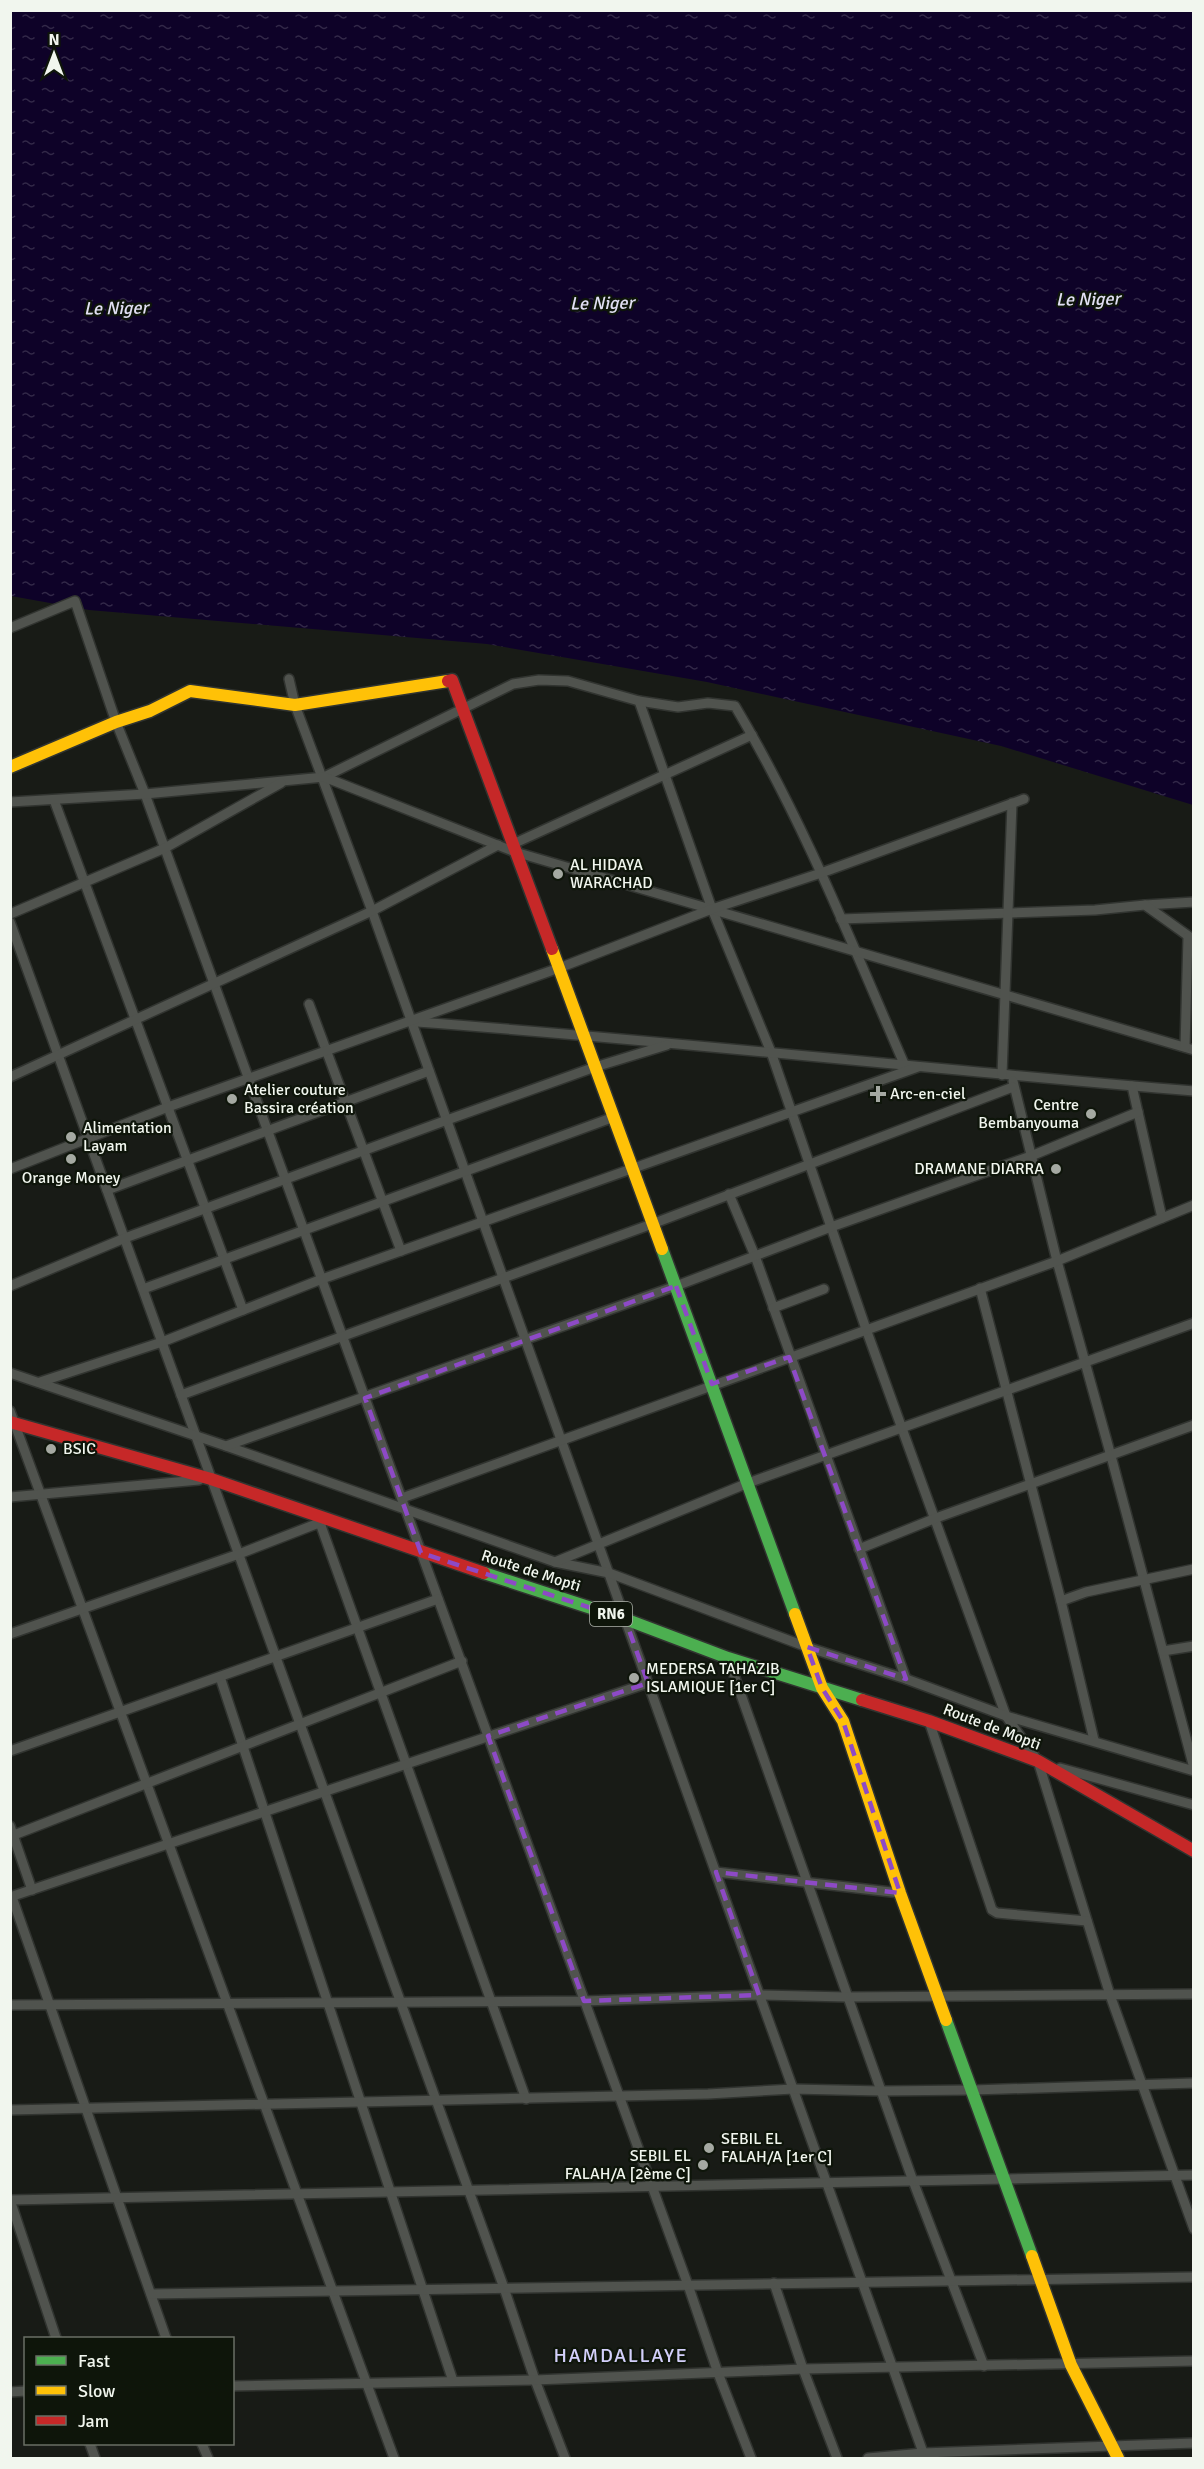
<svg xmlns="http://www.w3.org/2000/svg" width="1204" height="2469" font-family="Signika,sans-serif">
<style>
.water{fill:url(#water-ripples)}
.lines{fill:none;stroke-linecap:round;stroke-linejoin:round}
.street-casing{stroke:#313430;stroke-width:12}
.fast-casing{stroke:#313430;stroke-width:15}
.slow-casing{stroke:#313430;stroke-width:15}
.jam-casing{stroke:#313430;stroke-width:15}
.street{stroke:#50534e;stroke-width:9}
.fast{stroke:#4caf50;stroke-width:12}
.slow{stroke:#ffc107;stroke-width:12}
.jam{stroke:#c62828;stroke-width:12}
.marked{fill:none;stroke:#8d4ac6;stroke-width:4.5;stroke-dasharray:12 8;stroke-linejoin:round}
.poi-dot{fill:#a5a9a2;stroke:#0e150a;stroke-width:2}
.labels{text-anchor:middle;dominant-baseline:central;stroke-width:4.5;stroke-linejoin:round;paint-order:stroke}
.shield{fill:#0e150a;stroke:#adb2aa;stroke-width:1.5}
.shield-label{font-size:15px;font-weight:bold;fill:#f1f6ee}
.poi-label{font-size:16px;fill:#f1f6ee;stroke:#0e150a;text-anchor:start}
.street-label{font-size:16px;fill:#f1f6ee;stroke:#0e150a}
.water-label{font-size:18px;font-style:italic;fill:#e1dff3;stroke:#0e150a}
.quarter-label{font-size:20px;letter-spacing:1.5px;fill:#d3cffa;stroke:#0e150a}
</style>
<defs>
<pattern id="water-ripples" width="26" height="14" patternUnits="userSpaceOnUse" patternTransform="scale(1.5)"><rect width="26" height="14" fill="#0e0228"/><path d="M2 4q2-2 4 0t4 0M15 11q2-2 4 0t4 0" fill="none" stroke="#322848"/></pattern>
</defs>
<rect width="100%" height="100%" fill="#181b16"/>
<!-- water -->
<polygon class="water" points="10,11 1193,11 1193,805 1001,746 707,682 487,644 89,610 11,596"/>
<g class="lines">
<defs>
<g id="street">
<polyline points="10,628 75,601 116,722 145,794 688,2285 718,2373 751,2458"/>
<polyline points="289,679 295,705 372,911 925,2458"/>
<polyline points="639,701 712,909 771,1052 866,1329 1006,1716 1038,1761 1110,1995 1194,2229"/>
<path d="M324 777 513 684 539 680 568 681 639 701 678 707 708 703 735 706C803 820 852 944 905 1066"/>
<polyline points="54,800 243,1310"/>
<polyline points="10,802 145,794 324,777 515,852 1194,1050"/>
<polyline points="513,844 752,735"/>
<polyline points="1145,905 1194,902"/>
<polyline points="10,914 165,848 281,783"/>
<polyline points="841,919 1095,910 1145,905 1194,940"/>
<polyline points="10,922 504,2288 535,2380 565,2458"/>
<polyline points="309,1004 401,1251"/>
<path d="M417 1022C676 1041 934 1070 1194 1091"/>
<polyline points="1185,1047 1188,937"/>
<polyline points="1002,1075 1012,803"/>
<polyline points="10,1077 372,911 498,845"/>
<polyline points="1013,1081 1057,1261 1111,1456 1194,1768"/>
<polyline points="1132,1086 1162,1218"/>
<polyline points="10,1169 168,1107 559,968 712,909 821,873 1024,799"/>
<polyline points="107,1190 429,1071"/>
<polyline points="729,1194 755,1256 906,1679"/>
<polyline points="10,1286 125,1238 447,1120 595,1067 667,1045"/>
<polyline points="980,1288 1061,1601 1094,1740"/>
<polyline points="143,1289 614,1117"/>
<polyline points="773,1308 824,1289"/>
<polyline points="10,1373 226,1446 555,1562 609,1573 807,1647 906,1679 1006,1716 1194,1771"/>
<polyline points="40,1382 162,1342 322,1279 918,1067"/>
<polyline points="181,1395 652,1224 1013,1087"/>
<polyline points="10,1411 394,2458"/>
<polyline points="226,1446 676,1286 831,1227 1031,1156 1138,1112"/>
<polyline points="10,1497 199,1480"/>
<polyline points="402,1498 1057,1261 1194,1205"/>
<polyline points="320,1523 526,2099"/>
<polyline points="859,1549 936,1518 1194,1425"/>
<polyline points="555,1562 748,1483 1194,1323"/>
<polyline points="1061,1601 1086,1592 1194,1569"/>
<polyline points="10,1634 239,1554 324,1521"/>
<polyline points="1163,1651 1194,1646"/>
<polyline points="728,1658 913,2181 984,2366"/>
<polyline points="220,1677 453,2381"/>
<polyline points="929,1721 992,1910 997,1913 1087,1921"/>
<polyline points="10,1751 438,1599"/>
<polyline points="1060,1768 1194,1805"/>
<polyline points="10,1826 32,1890"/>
<polyline points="14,1835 462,1661"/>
<polyline points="716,1872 900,1893"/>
<polyline points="10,1897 648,1683"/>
<polyline points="12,1897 166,2338"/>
<polyline points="10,2005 584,2001 759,1995 847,1997 1194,1994"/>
<polyline points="10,2110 708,2094 793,2089 881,2091 973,2090 1194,2083"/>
<polyline points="10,2200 1194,2175"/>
<polyline points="10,2200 56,2338"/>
<polyline points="774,2283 803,2369 837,2458"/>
<polyline points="151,2294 1194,2277"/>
<polyline points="232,2386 535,2380 803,2369 1194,2361"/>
<polyline points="10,2392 26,2391"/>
<polyline points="90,2444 95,2458"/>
<polyline points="202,2444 208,2458"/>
<polyline points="868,2458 923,2453 1194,2443"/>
</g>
<g id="fast">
<polyline points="662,1249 795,1614"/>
<polyline points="484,1573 625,1619 728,1658 862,1700"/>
<polyline points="946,2020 1032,2256"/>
</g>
<g id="slow">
<polyline points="10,767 116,722 150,711 190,691 295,705 448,681"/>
<polyline points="552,949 662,1249"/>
<polyline points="795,1614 822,1688 843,1721 900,1893 946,2020"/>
<polyline points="1032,2256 1071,2365 1118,2458"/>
</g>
<g id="jam">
<polyline points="448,681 452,680 552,949"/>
<polyline points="10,1422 211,1479 484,1573"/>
<polyline points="862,1700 929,1721 1038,1761 1194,1851"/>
</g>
</defs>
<!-- street casing -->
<use href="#street" class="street-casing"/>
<!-- fast casing -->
<use href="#fast" class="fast-casing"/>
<!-- slow casing -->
<use href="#slow" class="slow-casing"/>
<!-- jam casing -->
<use href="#jam" class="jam-casing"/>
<!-- street -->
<use href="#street" class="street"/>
<!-- fast -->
<use href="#fast" class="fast"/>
<!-- slow -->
<use href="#slow" class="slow"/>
<!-- jam -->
<use href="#jam" class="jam"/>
</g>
<!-- marked area -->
<path class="marked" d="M676 1286 712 1384 789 1357 906 1679 807 1647 822 1688 843 1721 900 1893 716 1872 759 1995 584 2001 488 1736 648 1683 625 1619 421 1553 365 1398Z"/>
<!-- markers -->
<g class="poi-dot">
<circle cx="558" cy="874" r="6"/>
<path d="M875 1085h6v6h6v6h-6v6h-6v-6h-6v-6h6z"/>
<circle cx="232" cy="1099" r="6"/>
<circle cx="1091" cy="1114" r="6"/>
<circle cx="71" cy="1137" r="6"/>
<circle cx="71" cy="1159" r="6"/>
<circle cx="1056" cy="1169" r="6"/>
<circle cx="51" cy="1449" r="6"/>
<circle cx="634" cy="1678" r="6"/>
<circle cx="709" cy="2148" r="6"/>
<circle cx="703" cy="2165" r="6"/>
</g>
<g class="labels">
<!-- shield labels -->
<rect class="shield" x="590" y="1602" width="42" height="24" rx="4.5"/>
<g class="shield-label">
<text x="611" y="1614">RN6</text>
</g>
<!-- poi labels -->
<g class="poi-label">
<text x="570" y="865">AL HIDAYA<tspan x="570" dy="18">WARACHAD</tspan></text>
<text x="244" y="1090">Atelier couture<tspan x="244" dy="18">Bassira création</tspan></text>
<text x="890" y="1094">Arc-en-ciel</text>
<text x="1079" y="1105" text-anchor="end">Centre<tspan x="1079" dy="18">Bembanyouma</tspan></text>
<text x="83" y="1128">Alimentation<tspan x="83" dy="18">Layam</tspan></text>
<text x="1044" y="1169" text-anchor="end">DRAMANE DIARRA</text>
<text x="71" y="1178" text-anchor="middle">Orange Money</text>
<text x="63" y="1449">BSIC</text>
<text x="646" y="1669">MEDERSA TAHAZIB<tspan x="646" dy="18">ISLAMIQUE [1er C]</tspan></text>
<text x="721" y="2139">SEBIL EL<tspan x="721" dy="18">FALAH/A [1er C]</tspan></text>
<text x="691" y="2156" text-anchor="end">SEBIL EL<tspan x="691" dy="18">FALAH/A [2ème C]</tspan></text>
</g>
<!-- street labels -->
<g class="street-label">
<text transform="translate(531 1571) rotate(18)">Route de Mopti</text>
<text transform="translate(992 1727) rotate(21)">Route de Mopti</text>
</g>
<!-- water labels -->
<g class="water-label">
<text transform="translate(1088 299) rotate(-1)">Le Niger</text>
<text transform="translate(602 303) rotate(-1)">Le Niger</text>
<text transform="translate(116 308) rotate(-1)">Le Niger</text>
</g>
<!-- quarter labels -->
<g class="quarter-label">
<text x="621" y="2355">HAMDALLAYE</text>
</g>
</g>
<!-- border -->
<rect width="1204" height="2469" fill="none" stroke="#f1f6ee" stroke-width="24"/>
<!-- legend -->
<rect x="24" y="2337" width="210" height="108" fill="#0e150a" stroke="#696f65" stroke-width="1.5"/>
<rect x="36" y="2356" width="30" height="9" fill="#4caf50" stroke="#696f65" stroke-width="1.5"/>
<text x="78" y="2367" font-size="18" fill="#f1f6ee">Fast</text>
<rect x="36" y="2386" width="30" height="9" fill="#ffc107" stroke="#696f65" stroke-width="1.5"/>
<text x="78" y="2397" font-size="18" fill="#f1f6ee">Slow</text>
<rect x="36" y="2416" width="30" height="9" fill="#c62828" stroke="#696f65" stroke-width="1.5"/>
<text x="78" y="2427" font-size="18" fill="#f1f6ee">Jam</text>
<!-- north arrow -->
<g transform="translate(54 54)" stroke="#0e150a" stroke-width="4.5" paint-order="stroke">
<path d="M0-4.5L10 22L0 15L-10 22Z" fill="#f1f6ee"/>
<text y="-9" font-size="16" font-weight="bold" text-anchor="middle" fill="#f1f6ee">N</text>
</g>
</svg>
